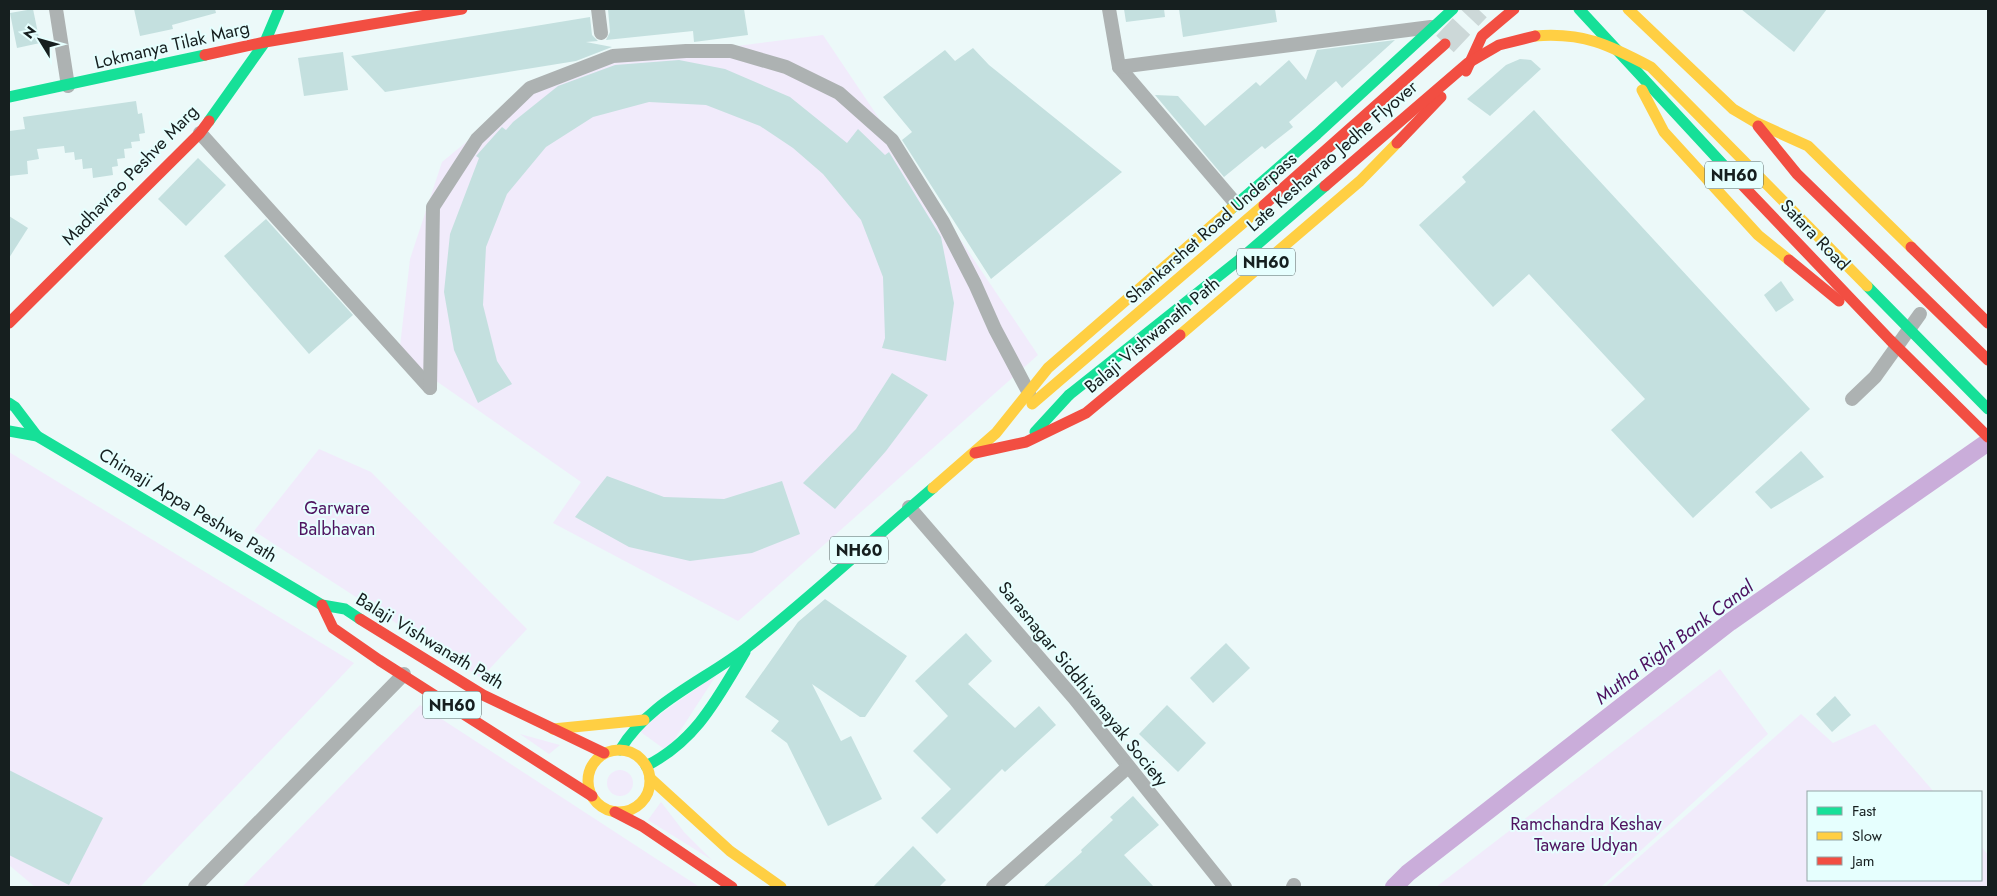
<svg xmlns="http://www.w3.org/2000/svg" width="1997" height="896" font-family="Jost,sans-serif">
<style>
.green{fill:#f1ebfb}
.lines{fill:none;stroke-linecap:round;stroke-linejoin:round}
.canal{stroke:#caadda;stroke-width:18}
.building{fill:#c4e0df}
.highway-tunnel{stroke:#ccd8d8;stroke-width:24;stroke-dasharray:24 12;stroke-linecap:butt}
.street{stroke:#adb2b2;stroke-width:14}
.fast{stroke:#16e098;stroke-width:11}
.slow{stroke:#ffcf43;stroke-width:11}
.jam{stroke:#f24e42;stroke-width:11}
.fast-bridge{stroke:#16e098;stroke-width:11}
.slow-bridge{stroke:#ffcf43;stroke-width:11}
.jam-bridge{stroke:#f24e42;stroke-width:11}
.labels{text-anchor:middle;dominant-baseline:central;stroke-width:4;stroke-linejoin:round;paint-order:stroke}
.shield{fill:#e6fffe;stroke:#546262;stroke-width:1}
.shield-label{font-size:16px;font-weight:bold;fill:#161f1f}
.street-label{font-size:18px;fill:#161f1f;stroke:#e6fffe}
.park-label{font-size:18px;fill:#4f1360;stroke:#e6fffe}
.water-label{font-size:19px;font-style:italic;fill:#4d115f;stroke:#e6fffe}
</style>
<rect width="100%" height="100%" fill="#ecf9f9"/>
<!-- green -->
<g class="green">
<polygon points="823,35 1038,355 738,621 553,523 581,482 399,355 410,259 442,162 547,76 605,63"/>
<polygon points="319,449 371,472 527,629 481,678 254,531"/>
<polygon points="9,452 354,663 140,887 35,887 9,865"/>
<polygon points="1720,669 1768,734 1601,887 1436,887"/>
<polygon points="717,674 667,751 638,730"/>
<polygon points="420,705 698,886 700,887 242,887"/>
<polygon points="1801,714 1833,743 1875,724 1934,792 1808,792 1808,880 1981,880 1981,846 1988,855 1988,887 1605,887"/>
<polygon points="520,734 560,745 549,754"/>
<circle cx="620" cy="783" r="13"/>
<polygon points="661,802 684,832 712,860 648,820"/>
</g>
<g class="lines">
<!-- canal -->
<polyline class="canal" points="1394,887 1408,873 1730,622 1988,442"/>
</g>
<!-- building -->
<g class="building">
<polygon points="33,9 40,43 17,48 10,13"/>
<polygon points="134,9 215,9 216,13 172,25 173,29 140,36"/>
<polygon points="608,9 744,9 748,35 694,42 693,31 606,40 610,32"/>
<polygon points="1124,9 1164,9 1165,17 1126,22"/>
<polygon points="1179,9 1275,9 1277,22 1183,37"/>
<polygon points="1741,9 1827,9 1794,52"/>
<polygon points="590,17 592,35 598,41 586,42 612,47 576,61 385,92 351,56"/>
<polygon points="1395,40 1342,88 1336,81 1289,122 1293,127 1265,149 1262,146 1224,177 1155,95 1178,96 1205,126 1256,82 1260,86 1289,60 1306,80 1317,50"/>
<polygon points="973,48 989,65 1122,172 991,279 902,140 912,132 883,97 945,50 955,61"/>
<polygon points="343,52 348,90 304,96 298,58"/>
<polygon points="1520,59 1531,60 1541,69 1490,116 1467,99 1506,65"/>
<polygon points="679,60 725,69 790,97 847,143 858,129 885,155 889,152 941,237 954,303 946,361 882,348 885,338 883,277 861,220 823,174 793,148 760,126 706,105 649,102 593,117 546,147 507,194 486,247 483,305 497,361 512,384 478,403 454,350 444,292 450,234 479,158 476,156 502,127 506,130 513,122 558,86 615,65"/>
<polygon points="136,101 138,114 142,113 145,133 139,134 140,141 131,142 132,148 124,149 125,158 117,159 118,166 112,167 113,175 93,178 92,168 83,169 82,159 75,160 74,152 65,153 64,146 37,149 39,159 27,161 28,174 9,176 9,131 25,129 23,117"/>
<polygon points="1534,110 1810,409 1693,518 1611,430 1645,399 1529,274 1493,307 1419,225 1466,182 1462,177"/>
<polygon points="198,158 226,185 186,226 158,199"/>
<polygon points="9,216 28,228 9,258"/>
<polygon points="266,219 353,315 309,354 224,256"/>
<polygon points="1781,281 1794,300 1776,312 1764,295"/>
<polygon points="892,373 928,395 886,451 835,509 803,483 856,429"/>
<polygon points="1801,451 1824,477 1771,509 1755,492"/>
<polygon points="607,476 664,497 724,499 782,481 800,534 752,553 690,561 629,547 575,517"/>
<polygon points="825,599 907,656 865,717 860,717 812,684 841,741 851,736 882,799 828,826 787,743 771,731 779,721 745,697 798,622"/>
<polygon points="966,633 992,661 968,684 1015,728 1039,706 1056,725 1005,772 1002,769 937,834 921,818 951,789 913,751 948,716 915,681"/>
<polygon points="1226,643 1250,668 1213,703 1190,678"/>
<polygon points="1835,696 1851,715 1832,732 1816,714"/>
<polygon points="1167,705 1206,743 1178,772 1139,734"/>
<polygon points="9,770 103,818 69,885 9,855"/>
<polygon points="1133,796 1159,825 1124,855 1154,887 1043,887 1082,852 1081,850 1113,820 1110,817"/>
<polygon points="913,846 946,880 939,887 873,887"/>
</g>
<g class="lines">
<!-- highway-tunnel -->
<polyline class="highway-tunnel" points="1445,44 1478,9"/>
<!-- street -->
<g class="street">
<polyline points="56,9 68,86"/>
<polyline points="598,9 601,33"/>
<polyline points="1109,9 1119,67 1237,205"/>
<polyline points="1119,67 1431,27"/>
<polyline points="200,133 430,388"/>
<polyline points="430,388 433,207 477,139 530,88 613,56 686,51 731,51 786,67 839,93 892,140 943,222 975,284 995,329 1029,393"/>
<polyline points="1852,399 1875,377 1920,314"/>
<polyline points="909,507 1074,698 1225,887"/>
<polyline points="195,887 404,674"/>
<polyline points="993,887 1128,767"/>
<polyline points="1293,887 1294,885"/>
</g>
<!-- fast -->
<g class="fast">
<polyline points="1579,9 1728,170"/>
<polyline points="9,97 205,55"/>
<polyline points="209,121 265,42 279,9"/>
<polyline points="1231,209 1317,134 1453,9"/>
<polyline points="9,403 15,407 37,436"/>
<polyline points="9,431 37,436 322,605 345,609 360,619"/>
<polyline points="1035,432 1069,395"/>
<path d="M620 750C648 702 706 680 749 646 812 596 872 540 933 488"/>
<path d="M646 766C696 741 717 699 745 652"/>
</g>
<!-- slow -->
<g class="slow">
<polyline points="1628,9 1733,109 1755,122 1808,146 1911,247"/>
<polyline points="1642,90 1664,132 1758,235 1789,260"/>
<polyline points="1180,335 1360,181 1397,143"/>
<polyline points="1032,404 1264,205"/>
<polyline points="933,488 996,433 1048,368 1231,209"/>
<polyline points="553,729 644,720"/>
<circle cx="619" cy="781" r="31"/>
<polyline points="650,778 730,851 781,887"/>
</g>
<!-- jam -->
<g class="jam">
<polyline points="205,55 265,42 462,9"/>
<polyline points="1466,71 1482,36 1514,9"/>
<polyline points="1758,126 1797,174 1988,360"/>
<polyline points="1397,143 1441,97"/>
<polyline points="1728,170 1890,340 1988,437"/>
<polyline points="1264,205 1445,44"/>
<polyline points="1911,247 1988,323"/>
<polyline points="1789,260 1839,301"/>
<polyline points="9,323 200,133 209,121"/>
<polyline points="975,453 1026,442 1086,413 1180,335"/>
<polyline points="322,605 333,628 379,660 592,796"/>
<polyline points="360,619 483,695 604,753"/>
<polyline points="615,812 642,826 732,887"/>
</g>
<!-- fast-bridge -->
<g class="fast-bridge">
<polyline points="1867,286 1988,409"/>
<polyline points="1069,395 1244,256 1325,186"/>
</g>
<!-- slow-bridge -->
<path class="slow-bridge" d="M1535 36C1584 32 1609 45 1651 67L1867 286"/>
<!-- jam-bridge -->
<polyline class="jam-bridge" points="1325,186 1468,63 1499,45 1535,36"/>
</g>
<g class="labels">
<!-- shield labels -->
<g class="shield">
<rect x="1705" y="161.5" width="58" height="27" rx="4"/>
<rect x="1237" y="248.5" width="58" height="27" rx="4"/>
<rect x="830" y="536.5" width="58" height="27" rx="4"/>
<rect x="423" y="691.5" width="58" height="27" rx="4"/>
</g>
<g class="shield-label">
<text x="1734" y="175">NH60</text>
<text x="1266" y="262">NH60</text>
<text x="859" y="550">NH60</text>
<text x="452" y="705">NH60</text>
</g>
<!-- street labels -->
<g class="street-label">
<text transform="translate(172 45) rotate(-13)">Lokmanya Tilak Marg</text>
<text transform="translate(1332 156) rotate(-41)">Late Keshavrao Jedhe Flyover</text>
<text transform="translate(130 175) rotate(-46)">Madhavrao Peshve Marg</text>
<text transform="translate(1211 228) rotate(-41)">Shankarshet Road Underpass</text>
<text transform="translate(1815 235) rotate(46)">Satara Road</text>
<text transform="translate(1152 335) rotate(-40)">Balaji Vishwanath Path</text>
<text transform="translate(188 505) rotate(31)">Chimaji Appa Peshwe Path</text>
<text transform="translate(430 641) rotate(31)">Balaji Vishwanath Path</text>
<text transform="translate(1083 684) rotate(51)">Sarasnagar Siddhivanayak Society</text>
</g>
<!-- park labels -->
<g class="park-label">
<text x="337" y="508">Garware<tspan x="337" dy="21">Balbhavan</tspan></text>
<text x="1586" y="824">Ramchandra Keshav<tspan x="1586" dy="21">Taware Udyan</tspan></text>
</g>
<!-- water labels -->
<g class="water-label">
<text transform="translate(1674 642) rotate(-37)">Mutha Right Bank Canal</text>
</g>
</g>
<!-- border -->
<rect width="1997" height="896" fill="none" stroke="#161f1f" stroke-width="20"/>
<!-- legend -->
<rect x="1807" y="791" width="175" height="90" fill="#e6fffe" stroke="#93a5a5"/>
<rect x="1817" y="807" width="25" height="8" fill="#16e098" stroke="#93a5a5"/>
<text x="1852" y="816" font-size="15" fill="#161f1f">Fast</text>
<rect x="1817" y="832" width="25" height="8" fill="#ffcf43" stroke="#93a5a5"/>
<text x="1852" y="841" font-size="15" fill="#161f1f">Slow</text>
<rect x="1817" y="857" width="25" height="8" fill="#f24e42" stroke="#93a5a5"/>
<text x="1852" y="866" font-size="15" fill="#161f1f">Jam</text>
<!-- north arrow -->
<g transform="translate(40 40) rotate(307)" stroke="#e6fffe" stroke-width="4" paint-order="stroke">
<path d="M0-4L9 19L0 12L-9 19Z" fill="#161f1f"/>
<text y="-8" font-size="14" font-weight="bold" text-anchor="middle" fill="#161f1f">N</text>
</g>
</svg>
